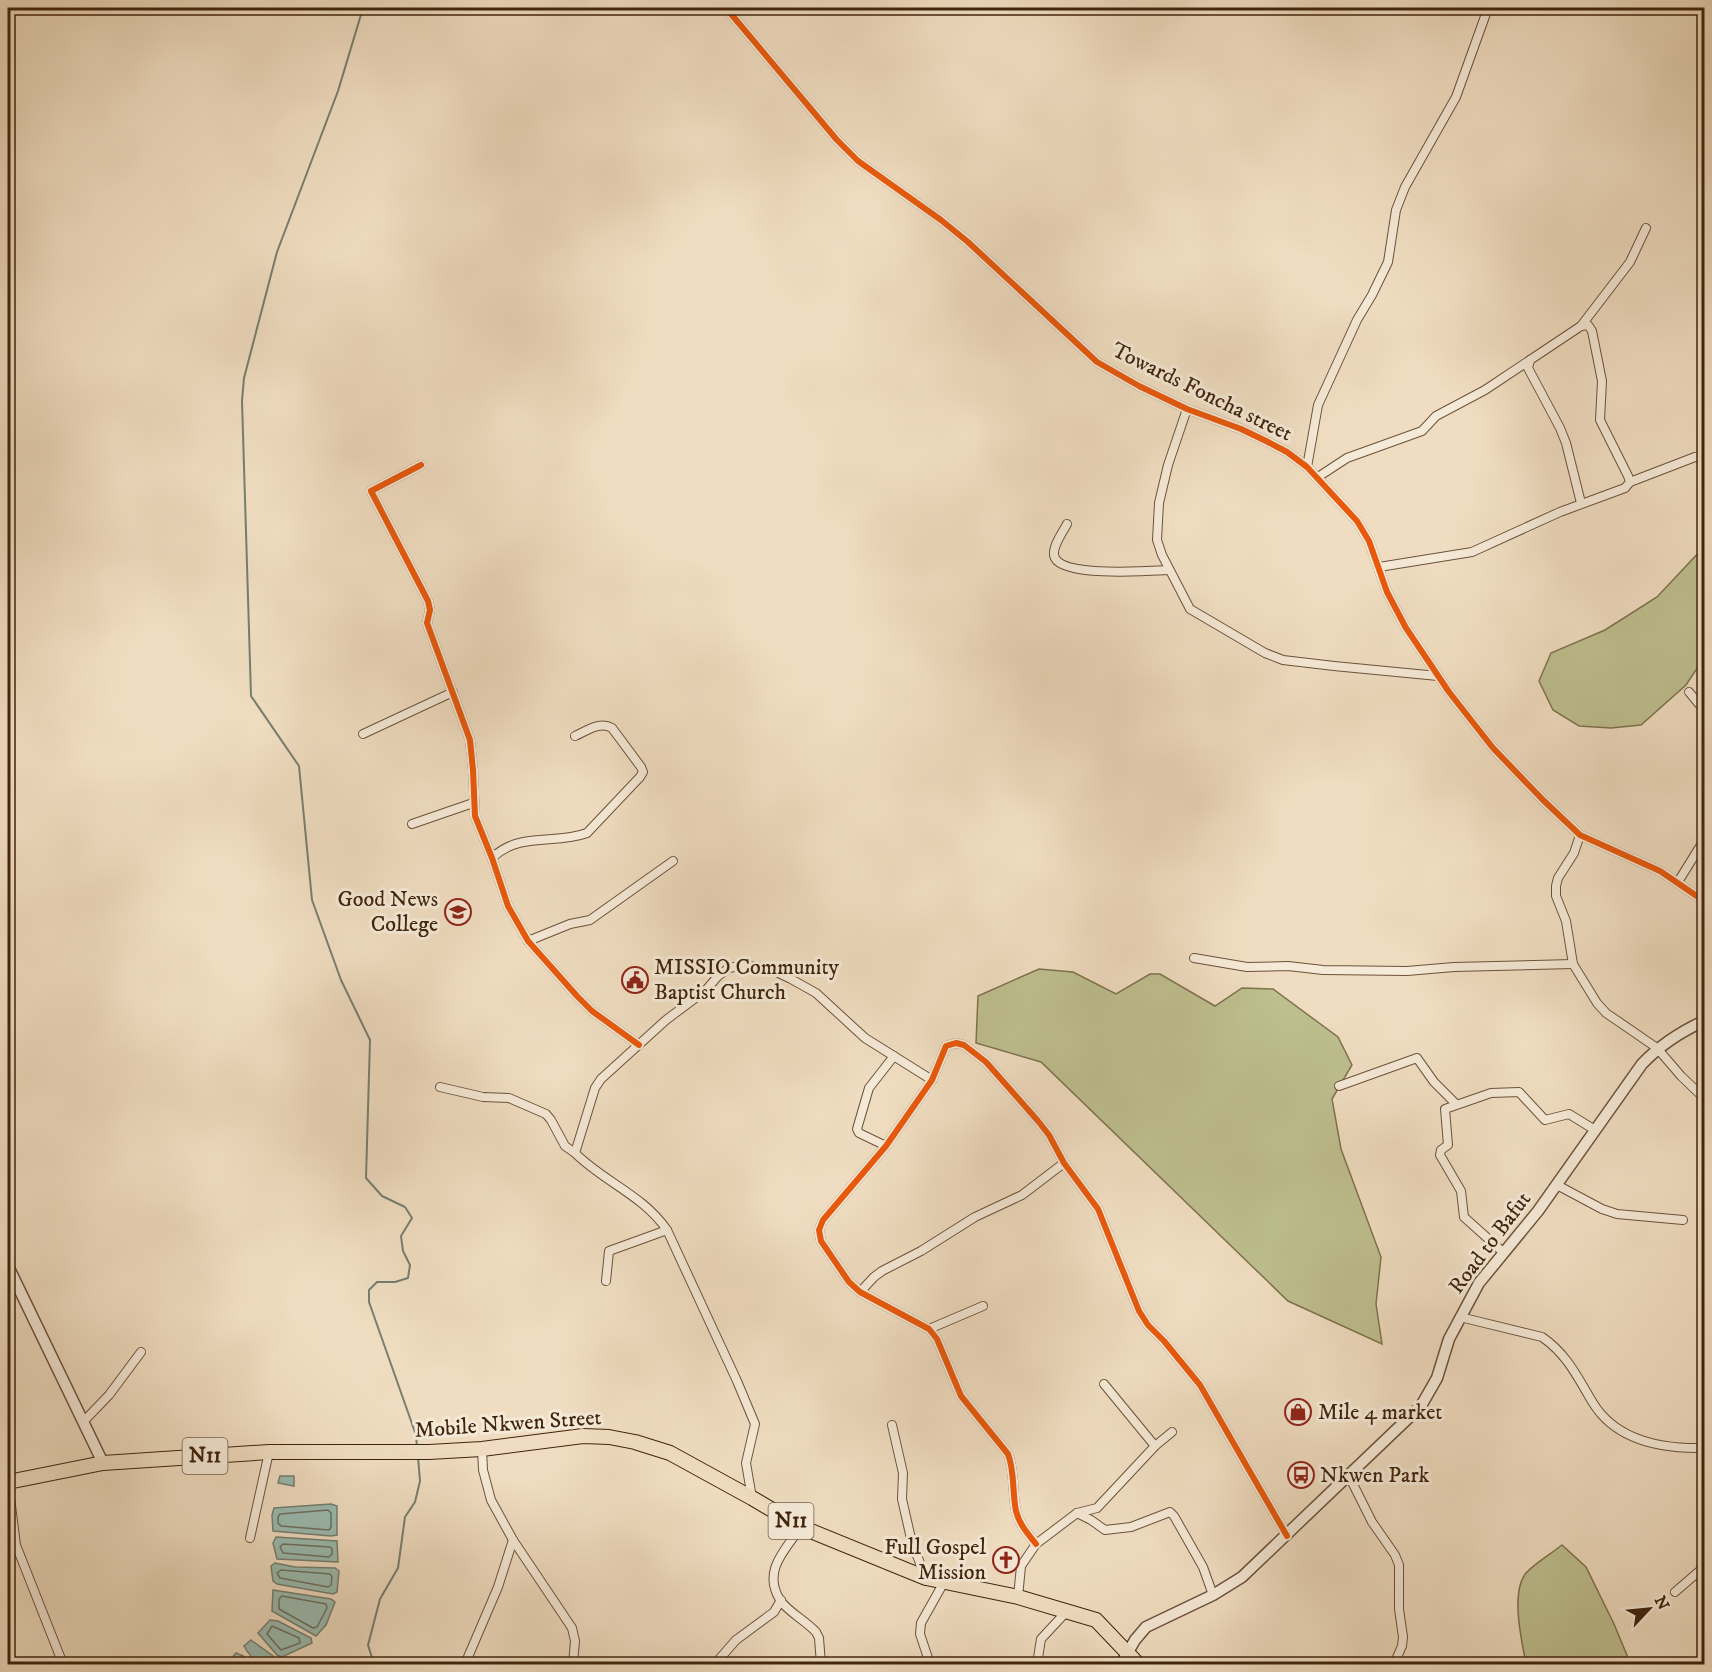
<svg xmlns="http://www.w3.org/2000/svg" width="1712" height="1672" font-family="'IM FELL DW Pica',serif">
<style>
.green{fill:#bebf8f;stroke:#7f724e;stroke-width:1.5}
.water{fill:#9abcb2;stroke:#767f70;stroke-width:1.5}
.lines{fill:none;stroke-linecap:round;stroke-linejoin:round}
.shore{stroke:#6d7060;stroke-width:1.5}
.stream{stroke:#767f70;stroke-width:2}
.minor-casing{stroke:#6c523a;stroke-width:10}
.tertiary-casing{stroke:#6c523a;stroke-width:13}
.trunk-casing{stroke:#40240d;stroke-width:16}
.minor{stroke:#f5e9d7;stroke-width:8}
.tertiary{stroke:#f5e9d7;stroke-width:10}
.trunk{stroke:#f0ddc1;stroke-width:14}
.cycleway-casing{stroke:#f5e9d7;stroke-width:10}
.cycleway{stroke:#e8590c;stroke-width:6}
.labels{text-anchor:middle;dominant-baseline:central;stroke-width:6;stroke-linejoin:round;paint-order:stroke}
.shield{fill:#f5e9d7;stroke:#765f4a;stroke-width:1.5}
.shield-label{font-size:21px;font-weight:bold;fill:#40240d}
.street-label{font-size:22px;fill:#40240d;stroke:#f5e9d7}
.poi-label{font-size:22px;fill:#40240d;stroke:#f5e9d7;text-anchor:start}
</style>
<rect width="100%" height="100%" fill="#f0ddc1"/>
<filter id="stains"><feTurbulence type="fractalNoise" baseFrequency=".00333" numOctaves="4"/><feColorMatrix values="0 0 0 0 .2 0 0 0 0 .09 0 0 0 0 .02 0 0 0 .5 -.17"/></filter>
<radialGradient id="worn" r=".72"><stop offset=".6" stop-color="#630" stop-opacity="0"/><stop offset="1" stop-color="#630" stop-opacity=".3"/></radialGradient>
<!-- green -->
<g class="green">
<polygon points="1704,547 1704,658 1686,685 1641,725 1611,728 1579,726 1553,710 1539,681 1551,653 1605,630 1657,597"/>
<polygon points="1039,969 1073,972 1116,994 1150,974 1160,974 1215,1006 1242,988 1273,989 1338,1037 1352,1065 1332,1099 1341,1149 1381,1257 1376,1304 1382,1344 1288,1301 1041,1062 976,1043 978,996"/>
<path d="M1562 1545 1586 1567 1614 1624 1629 1660 1637 1664H1526C1522 1642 1510 1593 1526 1573 1534 1564 1552 1553 1562 1545Z"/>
</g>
<!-- water -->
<g class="water">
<polygon points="280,1476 294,1476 294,1486 278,1483"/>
<polygon points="331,1504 337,1506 337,1535 331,1536 273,1531 272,1515 274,1508"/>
<polygon points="276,1537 337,1541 338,1562 277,1559 273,1543"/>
<polygon points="275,1563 295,1567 335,1568 339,1571 337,1592 333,1594 277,1584 273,1581 271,1566"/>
<polygon points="273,1590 331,1599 335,1602 326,1625 316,1636 272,1611"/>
<polygon points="270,1620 278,1621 311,1638 312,1643 282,1657 277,1655 258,1633"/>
<path d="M251 1640 273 1656 274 1661C259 1667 252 1660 244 1646Z"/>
<polygon points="236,1653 243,1656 252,1664 229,1664 230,1660"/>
</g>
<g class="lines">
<!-- shore -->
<g class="shore">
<polygon points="328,1510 331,1513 331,1527 329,1530 281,1526 278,1523 278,1517 280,1514"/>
<polygon points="283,1544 330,1547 332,1549 332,1554 329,1557 283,1553 280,1547"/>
<polygon points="281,1570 330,1574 332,1577 331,1585 328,1587 280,1578 277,1573"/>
<polygon points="282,1596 326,1604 327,1608 317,1627 313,1628 279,1609 279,1599"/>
<polygon points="272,1626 299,1638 300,1643 281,1650 267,1634"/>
</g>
<!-- stream -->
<g class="stream">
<polyline points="363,8 338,91 277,252 244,378 242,401 251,696 299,766 312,900 341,980 370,1040 366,1178 382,1196 405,1207 412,1218 401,1236 403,1251 410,1265 408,1278 395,1282 377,1282 369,1290 369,1302 416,1435 417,1448"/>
<polyline points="371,1664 373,1661 368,1645 380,1599 398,1568 405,1517 415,1502 420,1481 418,1457"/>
</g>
<defs>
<g id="minor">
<polyline points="726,8 837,140 858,161 941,220 968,242 1097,362 1139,386 1187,409 1241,429 1266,441 1287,452 1307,467 1357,521 1369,541 1387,592 1406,628 1449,692 1493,748 1543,800 1580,835 1660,871 1704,901"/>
<polyline points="1581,326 1630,262 1646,228"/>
<polyline points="1187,409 1168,465 1159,503 1157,540 1162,555 1190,609 1265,653 1283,660 1334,666 1438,676"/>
<polyline points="421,465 371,491 428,601 430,610 427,623 470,740 473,770 475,816 492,858 508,906 528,941 577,996 592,1011 639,1045"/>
<polyline points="1307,467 1318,405 1357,320 1372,295 1388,262 1396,210 1405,187 1456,97 1488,8"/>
<polyline points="1318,477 1347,458 1422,431 1436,416 1485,390 1530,360"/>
<polyline points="1630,482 1695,457"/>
<path d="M1067 524C1063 532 1050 549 1055 558 1064 577 1149 571 1169 570"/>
<polyline points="1379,567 1472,552 1560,512 1625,488 1630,482 1628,476 1600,420 1602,381 1592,331 1588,325 1581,326 1530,360 1528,368 1560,428 1566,443 1581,503"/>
<polyline points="1689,692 1704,710"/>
<polyline points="363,734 453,692"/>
<polyline points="412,824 473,803"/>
<polyline points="1580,835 1574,853 1558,878 1556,886 1556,896 1566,921 1573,964 1597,1003 1606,1013 1657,1048 1681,1076 1704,1098"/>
<path d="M492 858C520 831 555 845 587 833L640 777 643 772 641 767 612 728C600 721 586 731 575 736"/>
<polyline points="1678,882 1704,840"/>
<polyline points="528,941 570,924 590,920 673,861"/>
<polyline points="1194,958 1247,967 1288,966 1323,970 1407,971 1454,967 1573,964"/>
<polyline points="1339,1086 1417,1058 1434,1082 1456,1104"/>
<polyline points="440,1087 483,1097 509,1098 546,1114 551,1120 565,1146 575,1153"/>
<polyline points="886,1146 859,1133 857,1129 869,1088 894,1056"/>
<polyline points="1557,1185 1602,1209 1617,1214 1683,1220"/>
<polyline points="1504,1253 1464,1217 1461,1191 1440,1155 1441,1150 1448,1145 1445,1109 1491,1093 1519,1092 1545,1120 1569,1114 1595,1130"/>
<polyline points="606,1281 609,1251 667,1230"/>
<polyline points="860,1292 874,1277 882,1271 921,1251 975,1217 1022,1195 1064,1163"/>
<path d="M1460 1317 1542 1337C1567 1354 1578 1378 1593 1403 1617 1442 1663 1449 1704 1448"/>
<polyline points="929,1329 983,1306"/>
<polyline points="1104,1384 1155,1446"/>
<polyline points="84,1421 109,1395 141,1352"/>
<polyline points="892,1425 903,1473 902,1499 912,1543 926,1578"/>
<polyline points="482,1449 483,1470 491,1500 513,1540 572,1628 575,1641 573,1664"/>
<polyline points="1349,1476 1372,1522 1395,1555 1399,1565 1399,1609 1403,1637 1402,1646 1394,1664"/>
<polyline points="8,1482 16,1545 63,1664"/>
<path d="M752 1498 746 1463 755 1424 737 1381 667 1230C643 1195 604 1182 575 1153L595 1088 601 1079 666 1020 706 990 718 976 729 968 739 966H755L770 969 791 979 816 993 865 1038 932 1080"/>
<polyline points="1077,1513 1091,1520 1105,1530 1131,1527 1170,1512 1174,1516 1203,1567 1213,1595"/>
<path d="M801 1527C785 1550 762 1571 780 1600 787 1611 806 1621 816 1632L819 1638 821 1664"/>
<polyline points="250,1538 269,1452"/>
<path d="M1036 1544C1028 1534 1019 1524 1016 1511 1012 1492 1015 1472 1008 1454L961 1396 937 1339 929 1329 860 1292 849 1282 821 1241 819 1230 823 1220 886 1146 932 1080 946 1046 956 1043 964 1045 986 1062 1038 1121 1049 1135 1064 1163 1098 1209 1139 1311 1148 1325 1164 1341 1200 1385 1287 1536"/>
<polyline points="1675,1592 1704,1567"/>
<polyline points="1018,1597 1021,1566 1036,1544 1077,1513 1097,1508 1155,1446 1172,1432"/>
<polyline points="465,1664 498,1587 513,1540"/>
<polyline points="715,1664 736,1640 774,1612 781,1600"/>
<polyline points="930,1664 920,1634 921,1623 944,1582"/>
<polyline points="1037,1664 1041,1639 1068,1610"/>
</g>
<g id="tertiary">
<polyline points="8,1266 103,1463"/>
<path d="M1121 1664 1135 1640 1146 1627 1213 1595 1242 1577 1421 1406 1437 1378 1449 1339 1479 1283 1538 1211 1642 1064C1661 1044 1680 1032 1704 1021"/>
</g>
<polyline id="trunk" points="8,1482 103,1463 269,1452 429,1452 482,1449 583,1436 609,1437 635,1442 670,1453 752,1498 801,1527 926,1578 1018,1597 1096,1620 1138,1664"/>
</defs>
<!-- minor casing -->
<use href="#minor" class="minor-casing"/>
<!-- tertiary casing -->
<use href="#tertiary" class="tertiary-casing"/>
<!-- trunk casing -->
<use href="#trunk" class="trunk-casing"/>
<!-- minor -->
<use href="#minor" class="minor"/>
<!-- tertiary -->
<use href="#tertiary" class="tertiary"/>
<!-- trunk -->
<use href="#trunk" class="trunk"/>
<defs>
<g id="cycleway">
<polyline points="726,8 837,140 858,161 941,220 968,242 1097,362 1139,386 1187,409 1241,429 1266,441 1287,452 1307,467 1357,521 1369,541 1387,592 1406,628 1449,692 1493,748 1543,800 1580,835 1660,871 1704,901"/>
<polyline points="421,465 371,491 428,601 430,610 427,623 470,740 473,770 475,816 492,858 508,906 528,941 577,996 592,1011 639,1045"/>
<path d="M1036 1544C1028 1534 1019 1524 1016 1511 1012 1492 1015 1472 1008 1454L961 1396 937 1339 929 1329 860 1292 849 1282 821 1241 819 1230 823 1220 886 1146 932 1080 946 1046 956 1043 964 1045 986 1062 1038 1121 1049 1135 1064 1163 1098 1209 1139 1311 1148 1325 1164 1341 1200 1385 1287 1536"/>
</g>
</defs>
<!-- cycleway casing -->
<use href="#cycleway" class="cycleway-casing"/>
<!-- cycleway -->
<use href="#cycleway" class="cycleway"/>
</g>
<!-- icons -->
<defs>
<symbol id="school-ring" viewBox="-11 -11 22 22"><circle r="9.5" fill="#f5e9d7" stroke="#8f2418" stroke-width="1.5"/><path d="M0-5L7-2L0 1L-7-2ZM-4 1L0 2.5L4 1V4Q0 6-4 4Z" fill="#8f2418"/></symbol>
<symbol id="civic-ring" viewBox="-11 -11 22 22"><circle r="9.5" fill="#f5e9d7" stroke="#8f2418" stroke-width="1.5"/><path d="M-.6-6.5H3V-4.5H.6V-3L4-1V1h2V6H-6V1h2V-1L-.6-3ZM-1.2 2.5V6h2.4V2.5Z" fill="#8f2418"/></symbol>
<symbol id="shop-ring" viewBox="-11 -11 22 22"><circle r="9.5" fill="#f5e9d7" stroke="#8f2418" stroke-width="1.5"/><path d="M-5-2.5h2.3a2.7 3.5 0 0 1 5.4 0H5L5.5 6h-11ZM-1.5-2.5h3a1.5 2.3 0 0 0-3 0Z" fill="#8f2418"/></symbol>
<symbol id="bus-ring" viewBox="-11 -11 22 22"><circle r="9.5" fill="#f5e9d7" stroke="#8f2418" stroke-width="1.5"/><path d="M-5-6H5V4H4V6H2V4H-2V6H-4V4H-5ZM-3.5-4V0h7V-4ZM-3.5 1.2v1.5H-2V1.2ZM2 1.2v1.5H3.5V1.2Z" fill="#8f2418"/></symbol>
<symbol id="church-ring" viewBox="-11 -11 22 22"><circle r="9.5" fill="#f5e9d7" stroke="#8f2418" stroke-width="1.5"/><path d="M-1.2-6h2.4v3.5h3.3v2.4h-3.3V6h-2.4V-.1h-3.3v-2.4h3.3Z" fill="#8f2418"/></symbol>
</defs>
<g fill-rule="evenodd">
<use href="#school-ring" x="443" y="897" width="30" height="30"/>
<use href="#civic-ring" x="620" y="965" width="30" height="30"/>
<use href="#shop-ring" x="1283" y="1397" width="30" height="30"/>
<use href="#bus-ring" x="1286" y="1460" width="30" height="30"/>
<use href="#church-ring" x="991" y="1545" width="30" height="30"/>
</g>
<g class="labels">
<!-- shield labels -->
<g class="shield">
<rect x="182.5" y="1438" width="45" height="36" rx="4.5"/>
<rect x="768.5" y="1503" width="45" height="36" rx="4.5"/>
</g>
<g class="shield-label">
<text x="205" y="1456">N11</text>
<text x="791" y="1521">N11</text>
</g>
<!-- street labels -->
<g class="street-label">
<text transform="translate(1202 392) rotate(26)">Towards Foncha street</text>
<text transform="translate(1490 1243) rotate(-53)">Road to Bafut</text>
<text transform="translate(508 1424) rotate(-4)">Mobile Nkwen Street</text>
</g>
<!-- poi labels -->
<g class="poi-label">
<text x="438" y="899" text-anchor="end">Good News<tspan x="438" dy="25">College</tspan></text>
<text x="654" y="967">MISSIO Community<tspan x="654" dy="25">Baptist Church</tspan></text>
<text x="1318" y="1412">Mile 4 market</text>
<text x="1320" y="1475">Nkwen Park</text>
<text x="986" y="1547" text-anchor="end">Full Gospel<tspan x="986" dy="25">Mission</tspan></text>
</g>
</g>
<!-- margin -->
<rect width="1712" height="1672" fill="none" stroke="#f0ddc1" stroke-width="30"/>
<rect x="9" y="9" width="1694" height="1654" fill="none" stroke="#40240d" stroke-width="3"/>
<rect x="15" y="15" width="1682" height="1642" fill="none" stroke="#40240d" stroke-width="1.5"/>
<!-- north arrow -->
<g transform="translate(1649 1609) rotate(64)" stroke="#f5e9d7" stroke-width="4.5" paint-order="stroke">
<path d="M0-4.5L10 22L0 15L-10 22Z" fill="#40240d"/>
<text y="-9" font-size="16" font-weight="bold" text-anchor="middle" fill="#40240d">N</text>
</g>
<rect width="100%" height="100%" filter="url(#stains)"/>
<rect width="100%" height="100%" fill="url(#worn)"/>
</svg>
